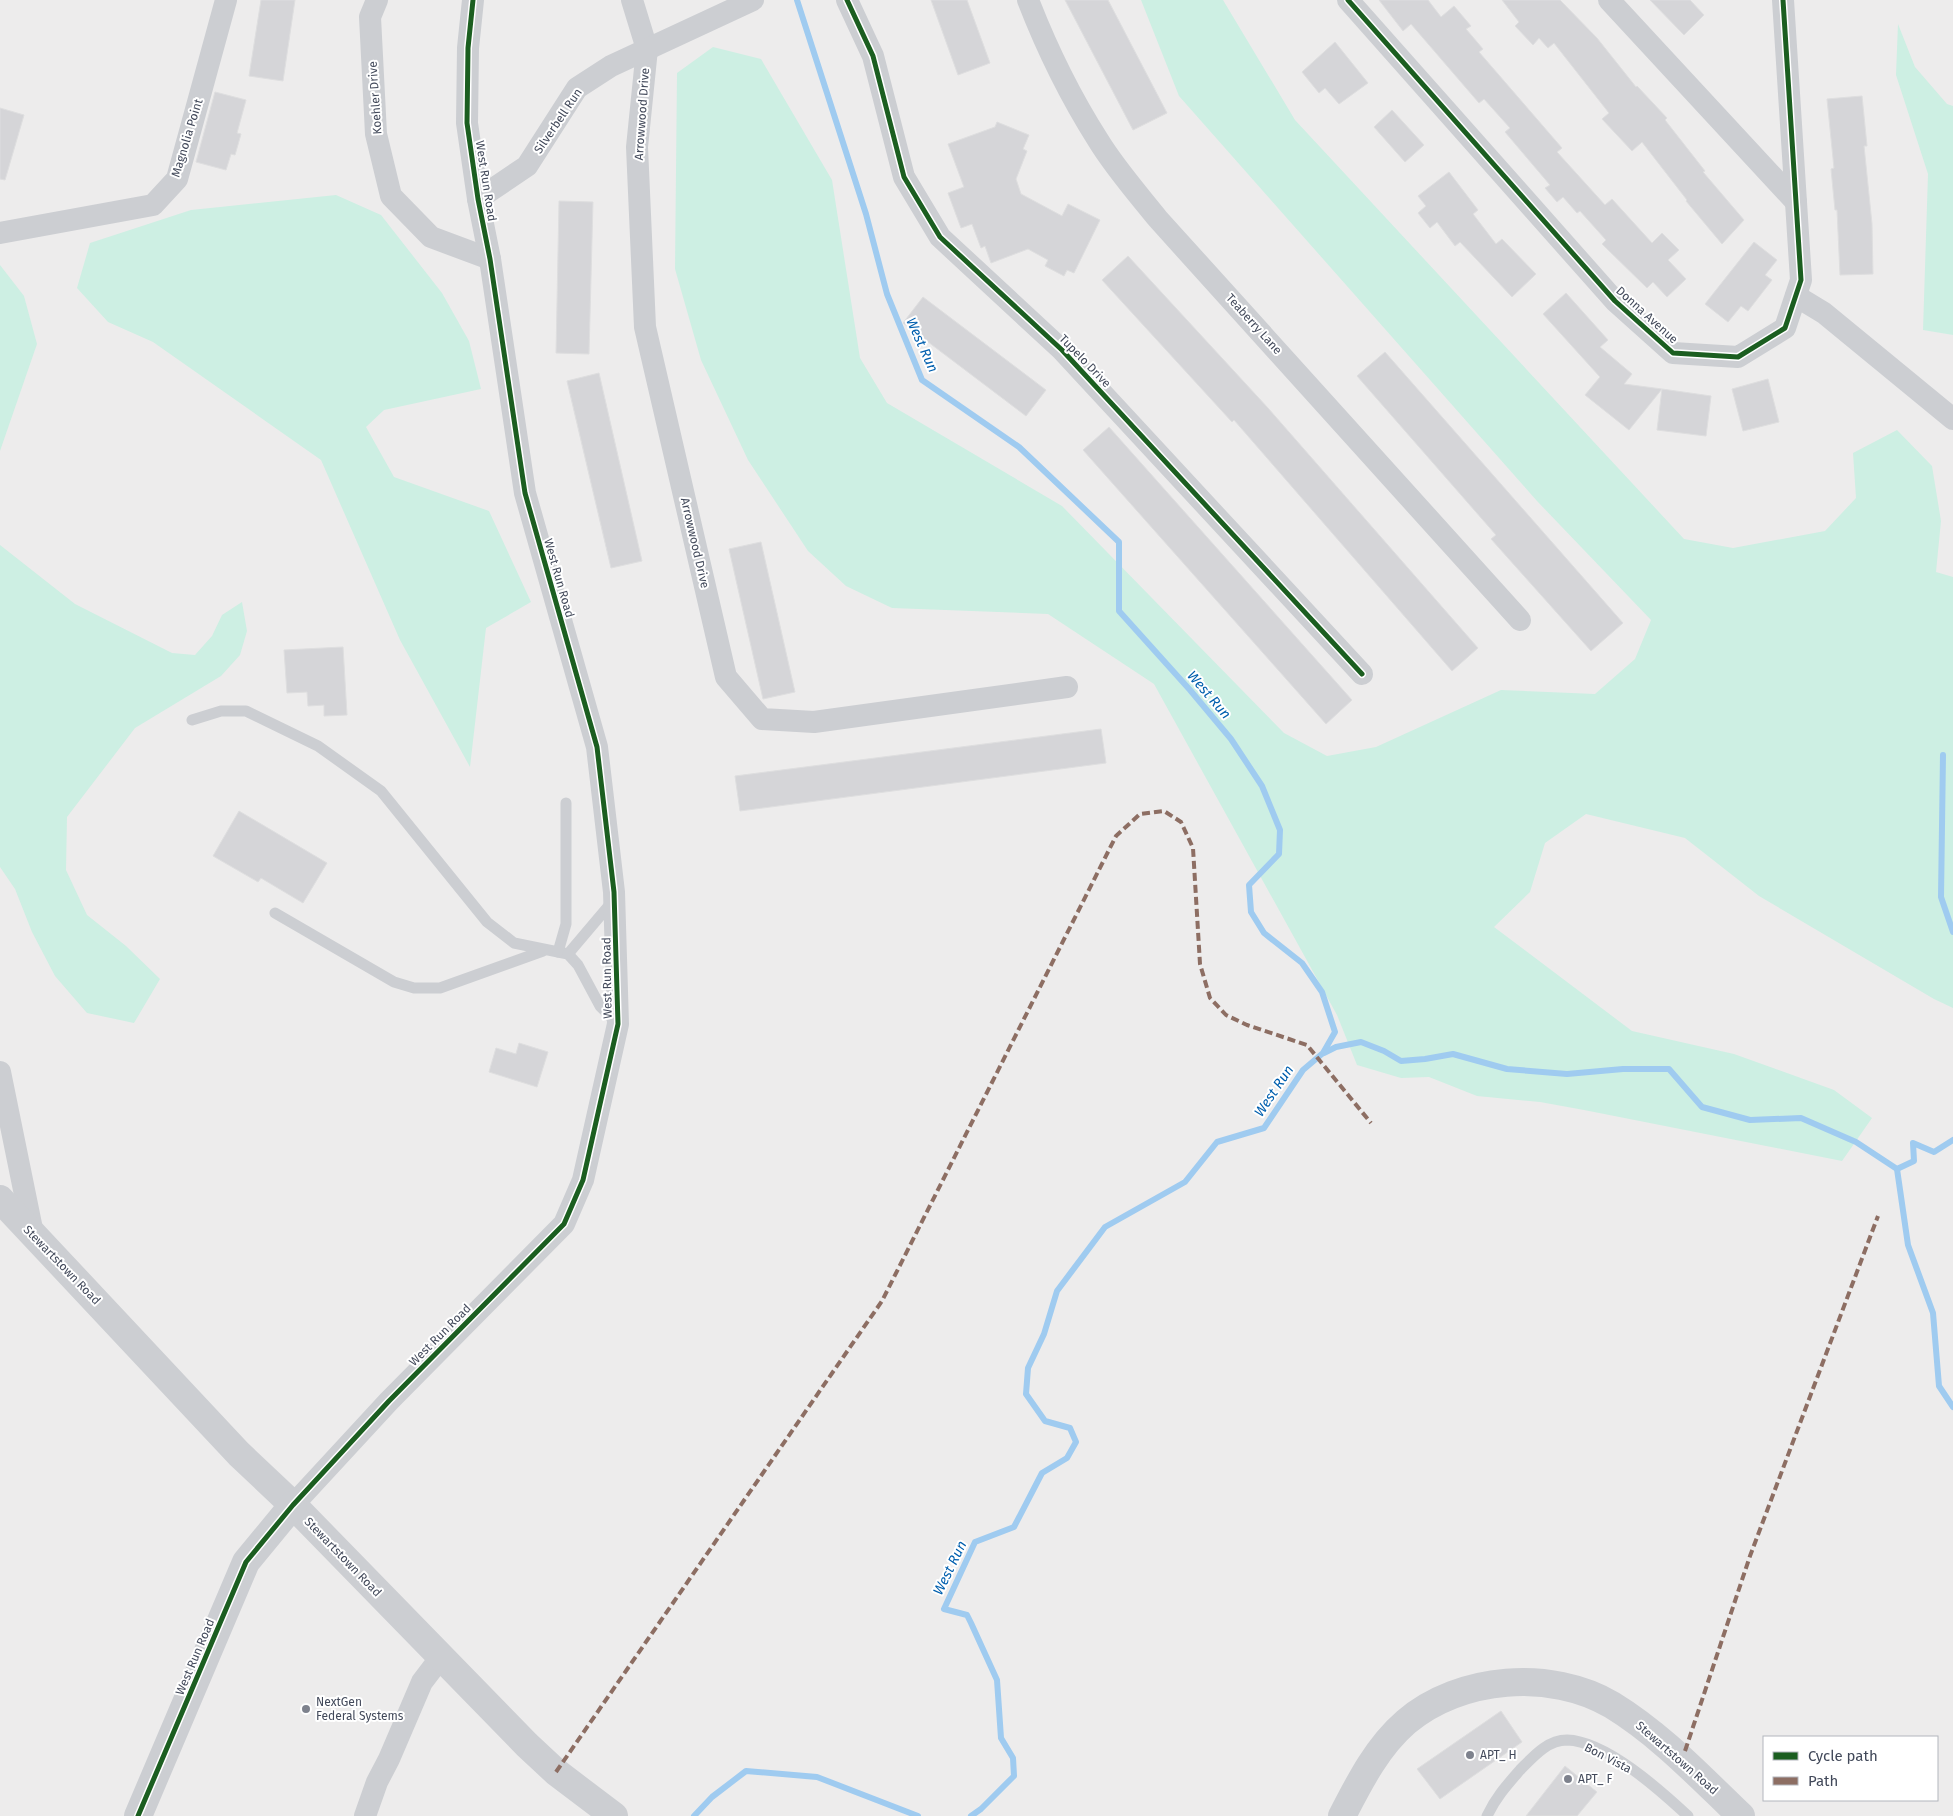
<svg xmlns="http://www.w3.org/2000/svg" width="1953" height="1816" font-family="'Fira Sans',sans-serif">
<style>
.green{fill:#cdefe3}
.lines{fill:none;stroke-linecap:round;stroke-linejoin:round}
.stream{stroke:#9fcbf0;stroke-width:6}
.building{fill:#d5d5d8;stroke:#dededf}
.service{stroke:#ccced2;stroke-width:11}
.minor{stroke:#ccced2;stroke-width:22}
.tertiary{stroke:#ccced2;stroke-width:28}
.quiet{stroke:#8d6e63;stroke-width:4;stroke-dasharray:8 4;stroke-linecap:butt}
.cycleway-casing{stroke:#fff;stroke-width:8}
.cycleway{stroke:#1b5e20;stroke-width:5}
.poi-dot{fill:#7e828d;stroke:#fff;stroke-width:2}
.labels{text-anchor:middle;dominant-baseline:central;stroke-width:4;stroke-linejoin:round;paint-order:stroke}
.street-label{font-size:12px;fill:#42495a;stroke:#fff}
.poi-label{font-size:12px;fill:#42495a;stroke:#fff;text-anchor:start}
.water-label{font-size:14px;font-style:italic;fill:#015fae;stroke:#fff}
</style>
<rect width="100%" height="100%" fill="#edecec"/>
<!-- green -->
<g class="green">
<polygon points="1141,0 1223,0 1295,120 1684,539 1733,548 1825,531 1856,498 1853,453 1897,430 1932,466 1941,521 1936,572 1953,577 1953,1008 1934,999 1759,896 1685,838 1586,814 1545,843 1530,892 1494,927 1632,1031 1734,1054 1834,1090 1872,1118 1842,1161 1584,1110 1540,1102 1477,1096 1429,1077 1401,1078 1357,1065 1337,1015 1154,684 1048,614 892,608 846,586 808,551 748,460 701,360 675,269 677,73 713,47 761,59 832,180 860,358 887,403 1062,506 1284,733 1327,756 1376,747 1501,690 1595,694 1635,659 1651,620 1537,501 1179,96"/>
<polygon points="1898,24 1915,67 1947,104 1953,106 1953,335 1923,330 1928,174 1896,75"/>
<polygon points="336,195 381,215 442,293 469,341 481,389 384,410 366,427 394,477 489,511 531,602 486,628 470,767 400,640 321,460 153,342 108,322 77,288 90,243 191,210"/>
<polygon points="0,265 24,296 37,344 0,451"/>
<polygon points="0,545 75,604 172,653 195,655 212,636 222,615 242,602 247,631 240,655 221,676 135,728 67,817 66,870 87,915 126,946 160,979 134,1023 87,1013 55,976 32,932 15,889 0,867"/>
</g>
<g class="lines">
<!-- stream -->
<g class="stream">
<polyline points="797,0 866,214 887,294 922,380 1019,447 1119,542 1119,611 1190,690 1231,739 1262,786 1280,830 1279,854 1249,885 1251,912 1264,933 1302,963 1322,992 1335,1032 1323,1053 1303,1070 1264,1128 1217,1142 1185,1182 1105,1227 1057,1291 1044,1334 1028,1368 1026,1394 1045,1421 1070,1428 1076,1442 1067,1458 1042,1473 1014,1527 975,1542 944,1609 967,1615 971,1623 997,1680 1001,1738 1013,1758 1014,1776 981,1809 971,1816"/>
<polyline points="1943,755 1941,897 1953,932"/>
<polyline points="1324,1053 1336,1047 1361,1042 1384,1051 1401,1061 1425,1059 1453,1054 1507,1069 1567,1074 1623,1069 1669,1069 1702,1107 1750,1120 1801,1118 1856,1142 1897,1169 1914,1161 1913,1143 1934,1152 1953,1140"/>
<polyline points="1897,1169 1908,1245 1933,1313 1939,1386 1953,1407"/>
<polyline points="694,1816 712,1797 746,1771 817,1777 918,1816"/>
</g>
</g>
<!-- building -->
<g class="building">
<polygon points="261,0 295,0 283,81 249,76"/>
<polygon points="931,0 967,0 990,63 958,75"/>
<polygon points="1065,0 1108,0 1167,113 1133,130"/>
<polygon points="1379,0 1428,0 1441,17 1454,6 1471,26 1466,29 1483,49 1479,52 1562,148 1557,152 1605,205 1612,199 1652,243 1662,233 1679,250 1668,260 1686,279 1667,297 1653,282 1647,288 1602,244 1606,240 1580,211 1577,213 1563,197 1557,202 1545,188 1550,185 1505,132 1510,128 1484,99 1479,103 1411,24 1403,31"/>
<polygon points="1502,0 1560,0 1597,38 1636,87 1637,86 1667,118 1665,120 1705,171 1703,172 1744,220 1722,244 1686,201 1687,200 1642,142 1632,151 1602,119 1609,113 1554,43 1548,48 1539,38 1533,45 1515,26 1519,22"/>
<polygon points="1650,0 1690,0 1704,15 1684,35"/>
<polygon points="1335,42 1368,83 1339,104 1325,88 1319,93 1302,72"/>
<polygon points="215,92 246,100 237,133 241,134 235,155 231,154 226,170 196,162"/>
<polygon points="1862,96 1867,146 1864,146 1872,224 1873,274 1840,275 1837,210 1835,210 1831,169 1834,168 1827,99"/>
<polygon points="0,108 24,115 5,180 0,179"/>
<polygon points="1392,110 1424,145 1405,162 1374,127"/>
<polygon points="997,122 1029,135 1023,149 1027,151 1016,179 1021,194 1062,216 1068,204 1100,220 1074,273 1067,270 1064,276 1045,266 1048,260 1028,249 991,263 985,246 981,248 972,224 961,228 948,193 964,187 948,144 995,127"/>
<polygon points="1449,172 1478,210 1473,214 1496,244 1502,239 1536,274 1512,297 1460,242 1455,246 1437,222 1430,228 1418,213 1426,206 1418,196"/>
<polygon points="559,201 593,202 589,354 556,353"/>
<polygon points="1754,242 1777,260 1765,275 1772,280 1748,311 1741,306 1728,322 1705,304"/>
<polygon points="1128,256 1268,408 1478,648 1452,671 1234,420 1232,422 1102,280"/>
<polygon points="1566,293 1608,340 1600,347 1632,374 1624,384 1662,389 1629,430 1585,395 1600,377 1543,314"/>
<polygon points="923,297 1046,390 1026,416 903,323"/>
<polygon points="1385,352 1623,623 1591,651 1491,539 1496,535 1357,376"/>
<polygon points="599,373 642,561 611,568 567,381"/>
<polygon points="1768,379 1779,422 1743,431 1732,389"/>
<polygon points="1662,389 1711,396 1706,436 1657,430"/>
<polygon points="1109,427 1352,700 1326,724 1083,450"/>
<polygon points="761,542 795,692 763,699 729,549"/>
<polygon points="343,647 347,715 324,716 324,705 308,706 307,692 287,693 284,650"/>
<polygon points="1101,729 1106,763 740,811 735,776"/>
<polygon points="239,811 327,863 303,903 261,878 258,882 213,856"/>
<polygon points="519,1043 548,1052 537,1087 489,1072 496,1048 516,1054"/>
<polygon points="1501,1711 1522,1742 1440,1799 1417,1769"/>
<polygon points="1565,1766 1597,1792 1577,1816 1526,1816"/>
</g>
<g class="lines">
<!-- service -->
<g class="service">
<polyline points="192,720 221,711 246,711 318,746 381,791 487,922 514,943 568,954 578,965 600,1006 617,1023"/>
<polyline points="275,913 394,982 414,988 440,988 543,951"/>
<polyline points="558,952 566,924 566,803"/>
<polyline points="568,954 612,902"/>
<path d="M1487 1816C1496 1797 1507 1785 1520 1770 1533 1757 1547 1740 1567 1740 1606 1741 1661 1791 1688 1816"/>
</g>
<!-- minor -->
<g class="minor">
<polyline points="377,0 370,17 376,134 391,196 431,237 490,259"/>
<polyline points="632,0 647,49 637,147 645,327 726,677 762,719 814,722 1067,687"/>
<polyline points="847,0 873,56 904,177 940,237 1062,350 1362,674"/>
<path d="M1028 0C1047 49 1070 96 1098 140 1115 168 1138 194 1158 219L1520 620"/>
<polyline points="1348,0 1615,301 1673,353 1738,357 1785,328 1801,280 1783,0"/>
<polyline points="1609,0 1796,202"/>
<polyline points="478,199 527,166 577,88 611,66 753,0"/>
<polyline points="0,233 153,205 177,179 226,0"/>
<polyline points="1796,296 1824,313 1953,419"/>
<polyline points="0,1072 33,1234"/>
<polyline points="293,1505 389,1401 564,1224 583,1180 618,1024 614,892 597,747 525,493 490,259 478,199 467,123 468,48 473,0"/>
<polyline points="365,1816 377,1782 389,1759 422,1682 441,1657"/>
</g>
<!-- tertiary -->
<g class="tertiary">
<polyline points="0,1199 239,1454 293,1505 527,1745 556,1772 614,1816"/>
<polyline points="138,1816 246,1562 293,1505"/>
<path d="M1342 1816C1359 1783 1377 1747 1406 1722 1460 1676 1551 1669 1612 1705 1661 1735 1700 1777 1741 1816"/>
</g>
<!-- quiet -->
<g class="quiet">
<polyline points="1685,1751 1750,1556 1878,1216"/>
<polyline points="556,1772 882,1301 1116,836 1140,814 1164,811 1181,822 1193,848 1200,964 1210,998 1226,1015 1247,1025 1307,1045 1371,1123"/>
</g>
<defs>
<g id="cycleway">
<polyline points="847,0 873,56 904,177 940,237 1062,350 1362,674"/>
<polyline points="1348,0 1615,301 1673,353 1738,357 1785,328 1801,280 1783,0"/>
<polyline points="138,1816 246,1562 293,1505 389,1401 564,1224 583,1180 618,1024 614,892 597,747 525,493 490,259 478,199 467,123 468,48 473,0"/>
</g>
</defs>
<!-- cycleway casing -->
<use href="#cycleway" class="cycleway-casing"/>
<!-- cycleway -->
<use href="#cycleway" class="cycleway"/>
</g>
<!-- markers -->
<g class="poi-dot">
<circle cx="306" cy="1709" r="5"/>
<circle cx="1470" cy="1755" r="5"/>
<circle cx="1568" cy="1779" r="5"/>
</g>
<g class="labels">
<!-- street labels -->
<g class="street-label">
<text transform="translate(375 98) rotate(-94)">Koehler Drive</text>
<text transform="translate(642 114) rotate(-86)">Arrowwood Drive</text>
<text transform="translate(558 121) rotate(-56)">Silverbell Run</text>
<text transform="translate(187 138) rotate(-73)">Magnolia Point</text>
<text transform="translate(486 181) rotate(81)">West Run Road</text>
<text transform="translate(1647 315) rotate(42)">Donna Avenue</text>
<text transform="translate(1254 324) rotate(48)">Teaberry Lane</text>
<text transform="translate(1085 361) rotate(46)">Tupelo Drive</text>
<text transform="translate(695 543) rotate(77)">Arrowwood Drive</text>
<text transform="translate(559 578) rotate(74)">West Run Road</text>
<text transform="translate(607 978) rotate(-91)">West Run Road</text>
<text transform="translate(62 1265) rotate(46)">Stewartstown Road</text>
<text transform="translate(440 1335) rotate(-45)">West Run Road</text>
<text transform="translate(343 1557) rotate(46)">Stewartstown Road</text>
<text transform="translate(195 1657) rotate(-67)">West Run Road</text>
<text transform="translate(1608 1758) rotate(27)">Bon Vista</text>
<text transform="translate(1677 1758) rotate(41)">Stewartstown Road</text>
</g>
<!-- poi labels -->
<g class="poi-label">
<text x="316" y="1702">NextGen<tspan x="316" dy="14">Federal Systems</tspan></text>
<text x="1480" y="1755">APT_ H</text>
<text x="1578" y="1779">APT_ F</text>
</g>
<!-- water labels -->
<g class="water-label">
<text transform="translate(922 345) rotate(66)">West Run</text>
<text transform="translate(1209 695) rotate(49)">West Run</text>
<text transform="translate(1274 1091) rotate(-56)">West Run</text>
<text transform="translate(950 1568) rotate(-64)">West Run</text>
</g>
</g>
<!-- legend -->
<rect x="1763" y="1736" width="175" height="65" fill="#ffffff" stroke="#b3b6bd"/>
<rect x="1773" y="1752" width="25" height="8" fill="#1b5e20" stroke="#b3b6bd"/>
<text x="1808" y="1761" font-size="15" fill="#42495a">Cycle path</text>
<rect x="1773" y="1777" width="25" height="8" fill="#8d6e63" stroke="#b3b6bd"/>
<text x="1808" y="1786" font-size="15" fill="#42495a">Path</text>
</svg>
